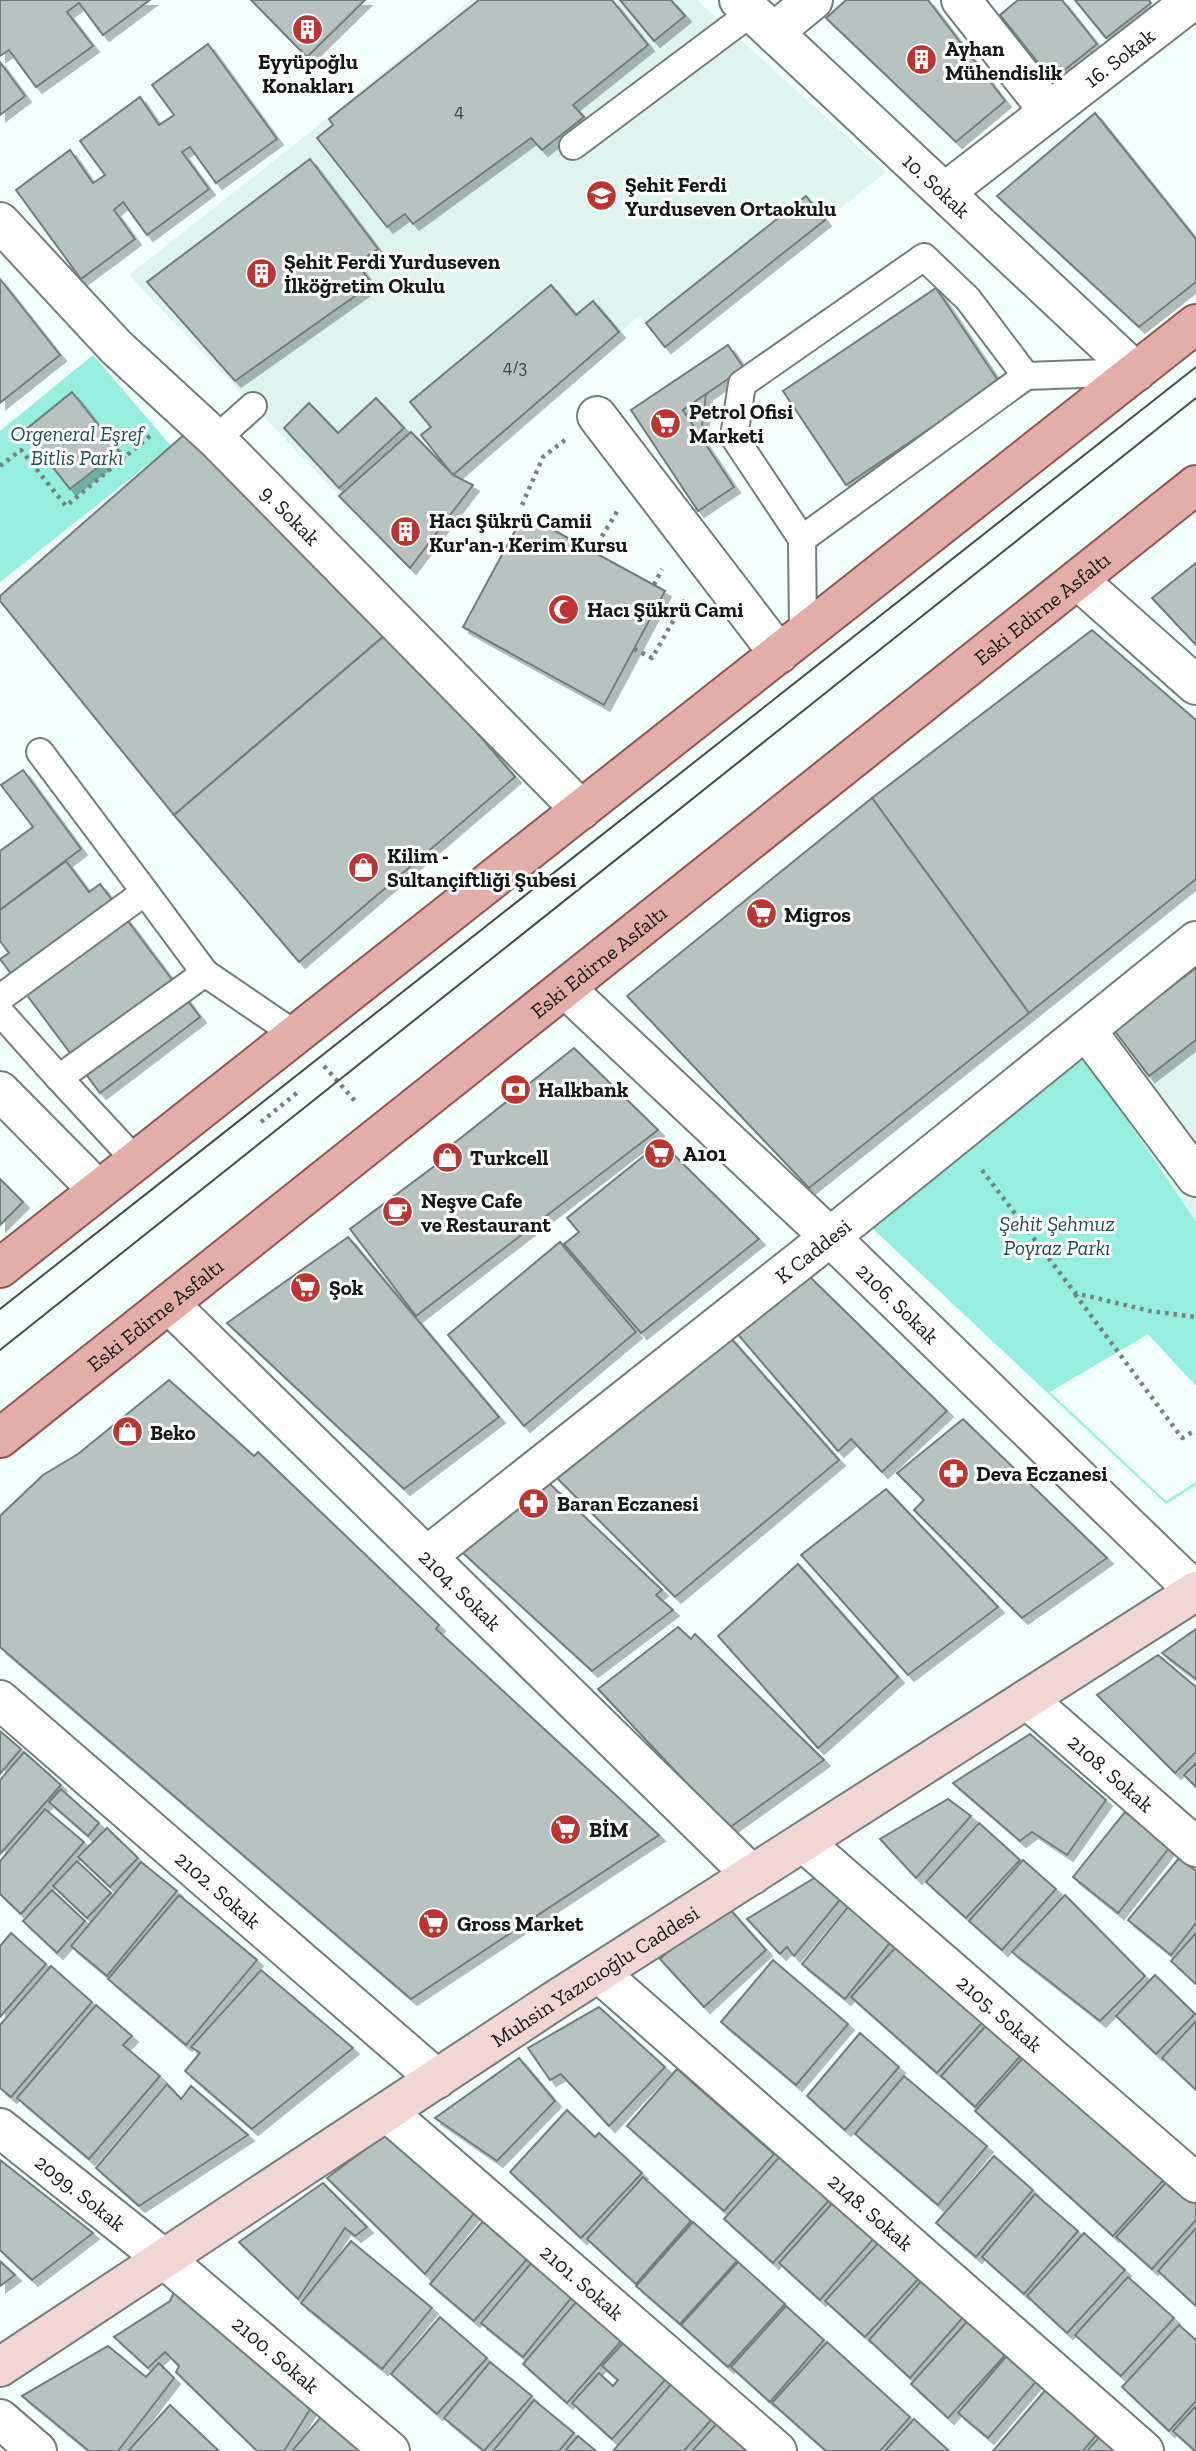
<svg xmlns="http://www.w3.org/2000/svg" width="1196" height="2451" font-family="'Zilla Slab',serif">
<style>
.built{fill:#ddf4ef}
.green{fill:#96eede}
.building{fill:#b7c3c1;stroke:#717d7b;stroke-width:2;filter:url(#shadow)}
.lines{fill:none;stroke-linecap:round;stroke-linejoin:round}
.service-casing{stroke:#727e7c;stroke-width:30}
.pedestrian-casing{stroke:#727e7c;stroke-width:42}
.minor-casing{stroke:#727e7c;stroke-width:42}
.tertiary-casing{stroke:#727e7c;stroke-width:42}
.secondary-casing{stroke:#727e7c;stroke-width:42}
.primary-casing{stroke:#905750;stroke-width:42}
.path{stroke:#78817f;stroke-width:4.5;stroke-dasharray:3.5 5;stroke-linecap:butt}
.service{stroke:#fff;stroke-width:26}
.pedestrian{stroke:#fff;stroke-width:38}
.minor{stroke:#fff;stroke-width:38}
.tertiary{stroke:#fff;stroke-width:38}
.secondary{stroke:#f2d6d4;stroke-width:38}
.primary{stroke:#e4aea8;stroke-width:38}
.tram{stroke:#464d4b;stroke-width:2}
.labels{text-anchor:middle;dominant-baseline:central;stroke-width:6;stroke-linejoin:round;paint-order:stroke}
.number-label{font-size:18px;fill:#3d4442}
.poi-label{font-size:21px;font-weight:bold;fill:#141918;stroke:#fff;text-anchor:start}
.street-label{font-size:21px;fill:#141918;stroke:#fff}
.park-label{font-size:21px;font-style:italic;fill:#1f5049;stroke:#fff}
</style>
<defs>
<filter id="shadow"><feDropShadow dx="6" dy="6" stdDeviation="0" flood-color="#0004"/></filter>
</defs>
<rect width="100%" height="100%" fill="#f2fffc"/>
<!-- built -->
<g class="built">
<polygon points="471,0 697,0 886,172 665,347 640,315 453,475 410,432 339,496 129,275 303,138"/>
<polygon points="1196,966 1196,1222 1084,1055"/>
</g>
<!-- green -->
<g class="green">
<polygon points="93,355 171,446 0,582 0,431"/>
<polygon points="1084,1055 1196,1222 1196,1386 1148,1334 1050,1392 1166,1501 1196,1482 1196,1485 1166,1504 871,1227"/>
</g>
<!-- building -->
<g class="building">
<polygon points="0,0 150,0 103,35 79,3 67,12 93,46 36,87 9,50 0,56"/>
<polygon points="251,0 365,0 307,57"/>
<polygon points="479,0 612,0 648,45 573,105 584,117 542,150 531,138 413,224 405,214 387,227 317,138 333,125 329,119"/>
<polygon points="620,0 671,0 685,16 654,41"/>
<polygon points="846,0 928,0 1005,101 956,142 826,18"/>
<polygon points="1018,0 1062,0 1097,44 1052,80 1000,15"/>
<polygon points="1075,0 1149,0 1151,3 1106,38"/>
<polygon points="208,44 277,139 216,183 190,147 182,152 209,189 147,235 123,202 114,210 135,239 81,279 16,190 70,150 93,183 105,175 80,141 140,97 159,125 174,115 152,85"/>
<polygon points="0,62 25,96 0,115"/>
<polygon points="1095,113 1196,239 1196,282 1139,327 997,196"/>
<polygon points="310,159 378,249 357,263 372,284 235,381 147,282"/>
<polygon points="806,196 825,220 665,347 646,323"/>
<polygon points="0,279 60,355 0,403"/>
<polygon points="551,285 576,315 593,301 619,332 453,475 421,435 431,427 410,402"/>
<polygon points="936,288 999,382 846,485 783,391"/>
<polygon points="728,345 744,368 683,410 734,487 698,511 631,410"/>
<polygon points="72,392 119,451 70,489 24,431"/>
<polygon points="706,394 701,437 683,410"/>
<polygon points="376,398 404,428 339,488 284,428 309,403 338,433"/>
<polygon points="193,427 390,631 174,815 0,601 0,596"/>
<polygon points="411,432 453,475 473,485 410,568 339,496"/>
<polygon points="524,514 665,591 604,705 463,627"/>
<polygon points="1196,563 1196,645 1152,598"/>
<polygon points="1092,630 1196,720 1196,879 1029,1013 872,798"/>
<polygon points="390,631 515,777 299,962 174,815"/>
<polygon points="23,770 81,849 0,910 0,851 33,827 1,785"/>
<polygon points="872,798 1029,1013 809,1188 627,996"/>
<polygon points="66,861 89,892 100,884 200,1017 100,1093 0,959 9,953 0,941 0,910"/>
<polygon points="1196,968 1196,1040 1149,1076 1114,1030"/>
<polygon points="574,1048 658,1130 416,1316 350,1229 456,1150 452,1145"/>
<polygon points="661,1142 759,1239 641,1333 564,1244 579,1232 567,1218"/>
<polygon points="0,1179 23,1202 0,1225"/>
<polygon points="348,1237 499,1417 404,1489 227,1323"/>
<polygon points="560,1242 636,1332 524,1426 448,1335"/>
<polygon points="808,1275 947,1411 882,1472 851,1439 838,1451 735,1331"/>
<polygon points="728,1335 839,1460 675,1597 555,1476"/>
<polygon points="169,1380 254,1456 258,1452 439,1625 436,1629 659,1835 411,1999 0,1647 0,1516 43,1475 78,1454"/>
<polygon points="963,1419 1107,1558 1022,1618 914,1510 924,1500 897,1473"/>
<polygon points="549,1483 662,1590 656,1595 673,1610 592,1671 463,1553"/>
<polygon points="886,1489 998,1607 908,1675 801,1555"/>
<polygon points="798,1564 898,1677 818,1748 718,1636"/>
<polygon points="678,1627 691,1639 695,1634 824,1760 729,1828 598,1689"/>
<polygon points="1196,1629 1196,1679 1162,1653"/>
<polygon points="1158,1655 1196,1687 1196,1752 1175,1773 1097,1695"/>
<polygon points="0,1731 21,1749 0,1774"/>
<polygon points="1030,1734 1106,1800 1067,1855 1032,1832 1020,1841 953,1783"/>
<polygon points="24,1752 61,1785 0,1854 0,1780"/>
<polygon points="1196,1763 1196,1787 1184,1775"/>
<polygon points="61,1789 99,1823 88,1836 49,1802"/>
<polygon points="948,1799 971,1816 916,1878 880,1839"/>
<polygon points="45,1809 84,1842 21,1914 0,1894 0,1861"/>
<polygon points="1125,1812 1170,1847 1118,1913 1073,1877"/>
<polygon points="979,1823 1020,1860 966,1918 926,1882"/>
<polygon points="107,1828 138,1858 110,1887 78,1857"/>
<polygon points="1179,1858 1196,1871 1196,1923 1171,1955 1128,1920"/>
<polygon points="1023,1860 1056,1889 1002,1950 969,1921"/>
<polygon points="77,1861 111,1893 87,1918 53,1886"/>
<polygon points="141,1862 177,1891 107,1976 71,1946"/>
<polygon points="816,1877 844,1895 794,1956 787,1947 780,1954 747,1919"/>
<polygon points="52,1890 85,1921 57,1953 23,1921"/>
<polygon points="179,1895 257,1960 186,2045 108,1979"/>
<polygon points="1065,1895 1145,1976 1100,2021 1012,1952"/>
<polygon points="855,1898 898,1933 845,1999 802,1964"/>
<polygon points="727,1906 766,1950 704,2007 660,1959 706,1918"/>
<polygon points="11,1933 46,1964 0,2017 0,1946"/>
<polygon points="1196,1933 1196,1984 1171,1961"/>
<polygon points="903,1939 989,2015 937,2073 851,1997"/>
<polygon points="773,1960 848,2024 796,2085 721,2022"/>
<polygon points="51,1966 92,2002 11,2097 0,2088 0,2025"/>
<polygon points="261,1970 353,2048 252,2129 185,2071 200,2053 191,2047"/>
<polygon points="1155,1975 1195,2014 1156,2054 1116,2016"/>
<polygon points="96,2005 132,2036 123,2045 160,2076 89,2159 17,2098"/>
<polygon points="599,2007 665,2067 609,2126 561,2074 550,2080 528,2048"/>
<polygon points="990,2021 1024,2052 975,2107 941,2076"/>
<polygon points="1196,2021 1196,2090 1162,2058"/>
<polygon points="860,2033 899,2067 845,2130 807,2096"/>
<polygon points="1030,2050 1168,2175 1113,2236 975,2111"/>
<polygon points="519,2058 555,2101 497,2161 435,2118"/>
<polygon points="677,2069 774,2154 724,2211 627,2126"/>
<polygon points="904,2076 987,2146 938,2205 855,2134"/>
<polygon points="167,2084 181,2099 191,2086 248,2135 139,2206 96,2168"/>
<polygon points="567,2110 595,2137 599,2133 642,2173 581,2238 510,2172"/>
<polygon points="387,2133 476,2211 425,2274 327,2178"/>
<polygon points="783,2153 832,2197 773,2263 724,2219"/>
<polygon points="994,2156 1033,2190 976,2257 936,2223"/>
<polygon points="0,2160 93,2233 32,2280 0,2250"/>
<polygon points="1172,2176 1196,2197 1196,2220 1152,2269 1116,2237"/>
<polygon points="643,2177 691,2221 636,2284 587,2239"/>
<polygon points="323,2183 367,2227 355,2236 345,2228 298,2299 239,2242"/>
<polygon points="1035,2194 1078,2231 1024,2294 982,2257"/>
<polygon points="836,2199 877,2235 820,2300 779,2263"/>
<polygon points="484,2220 528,2258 474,2321 430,2284"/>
<polygon points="693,2222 737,2261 680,2324 636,2286"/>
<polygon points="1196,2228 1196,2306 1158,2271"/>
<polygon points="1084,2233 1125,2270 1067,2333 1027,2296"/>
<polygon points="882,2239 922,2275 865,2337 825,2301"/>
<polygon points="351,2241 432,2308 382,2369 301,2303"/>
<polygon points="0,2261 15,2275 0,2286"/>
<polygon points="532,2262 573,2296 523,2357 481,2323"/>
<polygon points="738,2262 785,2304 728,2367 681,2325"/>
<polygon points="925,2277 966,2314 910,2378 869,2340"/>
<polygon points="1128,2277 1174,2318 1121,2376 1075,2335"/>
<polygon points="174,2292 314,2403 284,2451 257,2451 176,2372 179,2366 165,2352 148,2368 114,2337 170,2301"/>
<polygon points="577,2301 622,2340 567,2403 523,2364"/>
<polygon points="786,2306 824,2340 770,2402 731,2367"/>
<polygon points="440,2317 487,2358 437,2414 391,2374"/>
<polygon points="971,2317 1009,2351 948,2418 911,2384"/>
<polygon points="1179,2325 1196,2340 1196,2401 1169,2431 1122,2387"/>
<polygon points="625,2341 666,2379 612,2439 572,2403 599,2373 613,2386 618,2380 602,2366"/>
<polygon points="827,2342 910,2417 880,2451 826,2451 772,2403"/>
<polygon points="108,2346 146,2377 159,2363 174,2378 118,2451 89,2451 22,2396"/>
<polygon points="1009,2353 1039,2378 988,2438 958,2413"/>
<polygon points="490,2362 532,2396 484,2451 444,2418"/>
<polygon points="672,2383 712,2419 684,2451 613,2451"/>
<polygon points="1048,2387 1099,2432 1083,2451 993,2451"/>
<polygon points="534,2400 574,2433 559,2451 493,2451"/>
<polygon points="170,2405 219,2451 128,2451"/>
<polygon points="1196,2406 1196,2451 1195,2451 1173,2431"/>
<polygon points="326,2411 373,2451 292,2451"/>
<polygon points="914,2419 949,2451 885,2451"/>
<polygon points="719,2421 752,2451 692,2451"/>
<polygon points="1102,2434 1122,2451 1087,2451"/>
<polygon points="578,2436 596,2451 565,2451"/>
</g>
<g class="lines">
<defs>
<g id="service">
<polyline points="573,146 752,12"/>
<polyline points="216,439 253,406"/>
<polyline points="802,539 734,437 742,384 924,257 968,299 1026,376"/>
<polyline points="803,635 802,539 1026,376 1136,372"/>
<polyline points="40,752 145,892"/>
<polyline points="0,998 145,892 205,973"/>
<polyline points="0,1012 59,1078"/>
<polyline points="135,1160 59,1078 205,973 296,1035"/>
</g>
<polyline id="pedestrian" points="597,416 779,654"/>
<g id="minor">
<path id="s1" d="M739 0 1136 372"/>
<polyline points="961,0 1049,111"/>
<polyline points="774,32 813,0"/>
<path id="s2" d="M945 192 1193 0"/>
<path id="s3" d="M0 222 116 347 216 439 581 810"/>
<polyline points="1079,581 1196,685"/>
<path id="s4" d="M566 989 830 1237 1195 1591"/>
<polyline points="1086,1030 1196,1177"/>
<path id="s5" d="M169 1304 752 1875"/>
<path id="s6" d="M1027 1699 1196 1847"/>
<path id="s7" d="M0 1700 437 2079"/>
<path id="s8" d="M803 1842 1196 2183"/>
<path id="s9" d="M599 1973 1144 2451"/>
<path id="s10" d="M387 2112 777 2451"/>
<path id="s11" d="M0 2128 163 2258 390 2451"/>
<polyline points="0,2419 37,2451"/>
</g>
<g id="tertiary">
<polyline points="0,1091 97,1189"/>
<path id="s12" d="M427 1556 830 1237 1196 941"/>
</g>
<g id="secondary">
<path id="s13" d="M0 2367 554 2001 1196 1591"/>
</g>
<g id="primary">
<polyline points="0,1268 1196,324"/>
<path id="s14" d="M0 1438 1196 485"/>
</g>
</defs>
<!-- service casing -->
<use href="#service" class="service-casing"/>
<!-- pedestrian casing -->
<use href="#pedestrian" class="pedestrian-casing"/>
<!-- minor casing -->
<use href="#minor" class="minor-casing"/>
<!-- tertiary casing -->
<use href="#tertiary" class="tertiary-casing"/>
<!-- secondary casing -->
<use href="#secondary" class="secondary-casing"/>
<!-- primary casing -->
<use href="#primary" class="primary-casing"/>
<!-- path -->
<g class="path">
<polyline points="0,466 21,450 66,506 150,436"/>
<polyline points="522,505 543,457 565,440"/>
<polyline points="593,551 618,510"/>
<polyline points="654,585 662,569"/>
<polyline points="634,649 652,658 685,600"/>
<polyline points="324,1066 355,1101"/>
<polyline points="261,1122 298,1092"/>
<polyline points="982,1170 1075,1293 1150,1311 1196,1317"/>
<polyline points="1075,1294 1182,1438 1196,1430"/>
</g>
<!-- service -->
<use href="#service" class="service"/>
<!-- pedestrian -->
<use href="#pedestrian" class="pedestrian"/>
<!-- minor -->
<use href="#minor" class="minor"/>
<!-- tertiary -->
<use href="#tertiary" class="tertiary"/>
<!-- secondary -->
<use href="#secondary" class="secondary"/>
<!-- primary -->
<use href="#primary" class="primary"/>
<!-- tram -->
<g class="tram">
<polyline points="0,1309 1196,367"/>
<polyline points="0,1350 1196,398"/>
</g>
</g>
<!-- icons -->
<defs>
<symbol id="building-disc" viewBox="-11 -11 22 22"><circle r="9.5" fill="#c1332e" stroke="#fff"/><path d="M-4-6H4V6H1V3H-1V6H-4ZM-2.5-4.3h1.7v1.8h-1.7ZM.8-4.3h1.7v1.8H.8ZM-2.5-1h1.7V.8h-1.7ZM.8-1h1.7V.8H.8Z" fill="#fff"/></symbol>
<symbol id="school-disc" viewBox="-11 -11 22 22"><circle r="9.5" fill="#c1332e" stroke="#fff"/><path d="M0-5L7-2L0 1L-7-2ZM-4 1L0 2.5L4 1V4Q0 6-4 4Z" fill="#fff"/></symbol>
<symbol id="supermarket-disc" viewBox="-11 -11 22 22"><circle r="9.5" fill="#c1332e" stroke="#fff"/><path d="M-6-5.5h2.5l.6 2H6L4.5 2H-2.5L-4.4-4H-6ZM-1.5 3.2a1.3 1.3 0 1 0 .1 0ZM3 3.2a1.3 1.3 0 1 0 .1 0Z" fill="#fff"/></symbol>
<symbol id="mosque-disc" viewBox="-11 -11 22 22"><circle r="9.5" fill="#c1332e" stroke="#fff"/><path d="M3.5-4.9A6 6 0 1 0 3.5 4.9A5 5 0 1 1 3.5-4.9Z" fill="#fff"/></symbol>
<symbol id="shop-disc" viewBox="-11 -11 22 22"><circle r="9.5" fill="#c1332e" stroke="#fff"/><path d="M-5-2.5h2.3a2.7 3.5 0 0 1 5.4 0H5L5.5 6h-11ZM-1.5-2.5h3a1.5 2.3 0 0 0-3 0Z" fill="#fff"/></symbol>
<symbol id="bank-disc" viewBox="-11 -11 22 22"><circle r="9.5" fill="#c1332e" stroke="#fff"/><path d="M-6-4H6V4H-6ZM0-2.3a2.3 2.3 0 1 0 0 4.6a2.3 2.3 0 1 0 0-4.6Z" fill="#fff"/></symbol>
<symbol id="cafe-disc" viewBox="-11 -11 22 22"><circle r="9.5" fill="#c1332e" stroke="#fff"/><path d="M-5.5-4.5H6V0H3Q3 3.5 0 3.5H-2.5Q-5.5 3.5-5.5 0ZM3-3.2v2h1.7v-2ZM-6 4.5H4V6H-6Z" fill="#fff"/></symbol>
<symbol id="pharmacy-disc" viewBox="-11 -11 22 22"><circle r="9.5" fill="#c1332e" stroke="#fff"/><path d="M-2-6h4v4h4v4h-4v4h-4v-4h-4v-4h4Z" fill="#fff"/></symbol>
</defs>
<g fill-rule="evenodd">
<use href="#building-disc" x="290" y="12" width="35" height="35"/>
<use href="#building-disc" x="904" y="42" width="35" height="35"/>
<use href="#school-disc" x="584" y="178" width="35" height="35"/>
<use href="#building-disc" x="244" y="256" width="35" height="35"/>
<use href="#supermarket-disc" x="648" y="406" width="35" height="35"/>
<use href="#building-disc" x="388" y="514" width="35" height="35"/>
<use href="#mosque-disc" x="546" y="592" width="35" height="35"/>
<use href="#shop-disc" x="346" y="850" width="35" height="35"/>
<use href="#supermarket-disc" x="744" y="896" width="35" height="35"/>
<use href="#bank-disc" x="498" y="1072" width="35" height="35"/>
<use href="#supermarket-disc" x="642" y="1136" width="35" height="35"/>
<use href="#shop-disc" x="430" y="1140" width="35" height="35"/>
<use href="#cafe-disc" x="380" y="1194" width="35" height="35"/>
<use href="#supermarket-disc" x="288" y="1270" width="35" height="35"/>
<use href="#shop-disc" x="110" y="1414" width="35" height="35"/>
<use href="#pharmacy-disc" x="936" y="1456" width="35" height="35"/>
<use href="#pharmacy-disc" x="516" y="1486" width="35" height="35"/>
<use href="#supermarket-disc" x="548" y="1812" width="35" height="35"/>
<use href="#supermarket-disc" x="416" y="1906" width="35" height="35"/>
</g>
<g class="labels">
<!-- number labels -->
<g class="number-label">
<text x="459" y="111">4</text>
<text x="515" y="367">4/3</text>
</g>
<!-- poi labels -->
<g class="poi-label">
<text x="945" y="48">Ayhan<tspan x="945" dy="24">Mühendislik</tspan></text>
<text x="308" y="61" text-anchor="middle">Eyyüpoğlu<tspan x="308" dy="24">Konakları</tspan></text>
<text x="625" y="184">Şehit Ferdi<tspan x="625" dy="24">Yurduseven Ortaokulu</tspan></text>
<text x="284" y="261">Şehit Ferdi Yurduseven<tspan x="284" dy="24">İlköğretim Okulu</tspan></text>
<text x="689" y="411">Petrol Ofisi<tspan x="689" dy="24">Marketi</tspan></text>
<text x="429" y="520">Hacı Şükrü Camii<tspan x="429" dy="24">Kur'an-ı Kerim Kursu</tspan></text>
<text x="587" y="609">Hacı Şükrü Cami</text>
<text x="387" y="855">Kilim -<tspan x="387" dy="24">Sultançiftliği Şubesi</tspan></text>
<text x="784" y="914">Migros</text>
<text x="538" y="1089">Halkbank</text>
<text x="683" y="1153">A101</text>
<text x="470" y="1157">Turkcell</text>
<text x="421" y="1200">Neşve Cafe<tspan x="421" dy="24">ve Restaurant</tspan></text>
<text x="329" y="1287">Şok</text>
<text x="150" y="1432">Beko</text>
<text x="976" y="1473">Deva Eczanesi</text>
<text x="557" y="1503">Baran Eczanesi</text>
<text x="589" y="1829">BİM</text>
<text x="457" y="1923">Gross Market</text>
</g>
<!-- street labels -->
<g class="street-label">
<text stroke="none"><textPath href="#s2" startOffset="220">16. Sokak</textPath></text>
<text stroke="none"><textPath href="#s1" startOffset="271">10. Sokak</textPath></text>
<text stroke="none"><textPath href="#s3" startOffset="413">9. Sokak</textPath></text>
<text stroke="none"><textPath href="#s14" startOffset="1332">Eski Edirne Asfaltı</textPath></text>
<text stroke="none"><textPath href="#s14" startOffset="765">Eski Edirne Asfaltı</textPath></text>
<text stroke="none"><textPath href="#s12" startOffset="492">K Caddesi</textPath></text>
<text stroke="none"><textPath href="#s4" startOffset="457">2106. Sokak</textPath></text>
<text stroke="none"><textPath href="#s14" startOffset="198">Eski Edirne Asfaltı</textPath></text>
<text stroke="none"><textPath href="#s5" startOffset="408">2104. Sokak</textPath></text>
<text stroke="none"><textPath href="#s6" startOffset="112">2108. Sokak</textPath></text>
<text stroke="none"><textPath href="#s7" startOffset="289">2102. Sokak</textPath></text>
<text stroke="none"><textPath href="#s13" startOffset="712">Muhsin Yazıcıoğlu Caddesi</textPath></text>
<text stroke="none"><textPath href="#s8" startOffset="261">2105. Sokak</textPath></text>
<text stroke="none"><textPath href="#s11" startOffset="103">2099. Sokak</textPath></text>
<text stroke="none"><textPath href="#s9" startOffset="362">2148. Sokak</textPath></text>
<text stroke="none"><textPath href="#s10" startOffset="259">2101. Sokak</textPath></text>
<text stroke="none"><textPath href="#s11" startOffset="357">2100. Sokak</textPath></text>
</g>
<!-- park labels -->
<g class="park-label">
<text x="77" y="433">Orgeneral Eşref<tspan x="77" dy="24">Bitlis Parkı</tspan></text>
<text x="1057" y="1223">Şehit Şehmuz<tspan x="1057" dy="24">Poyraz Parkı</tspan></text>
</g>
</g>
</svg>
